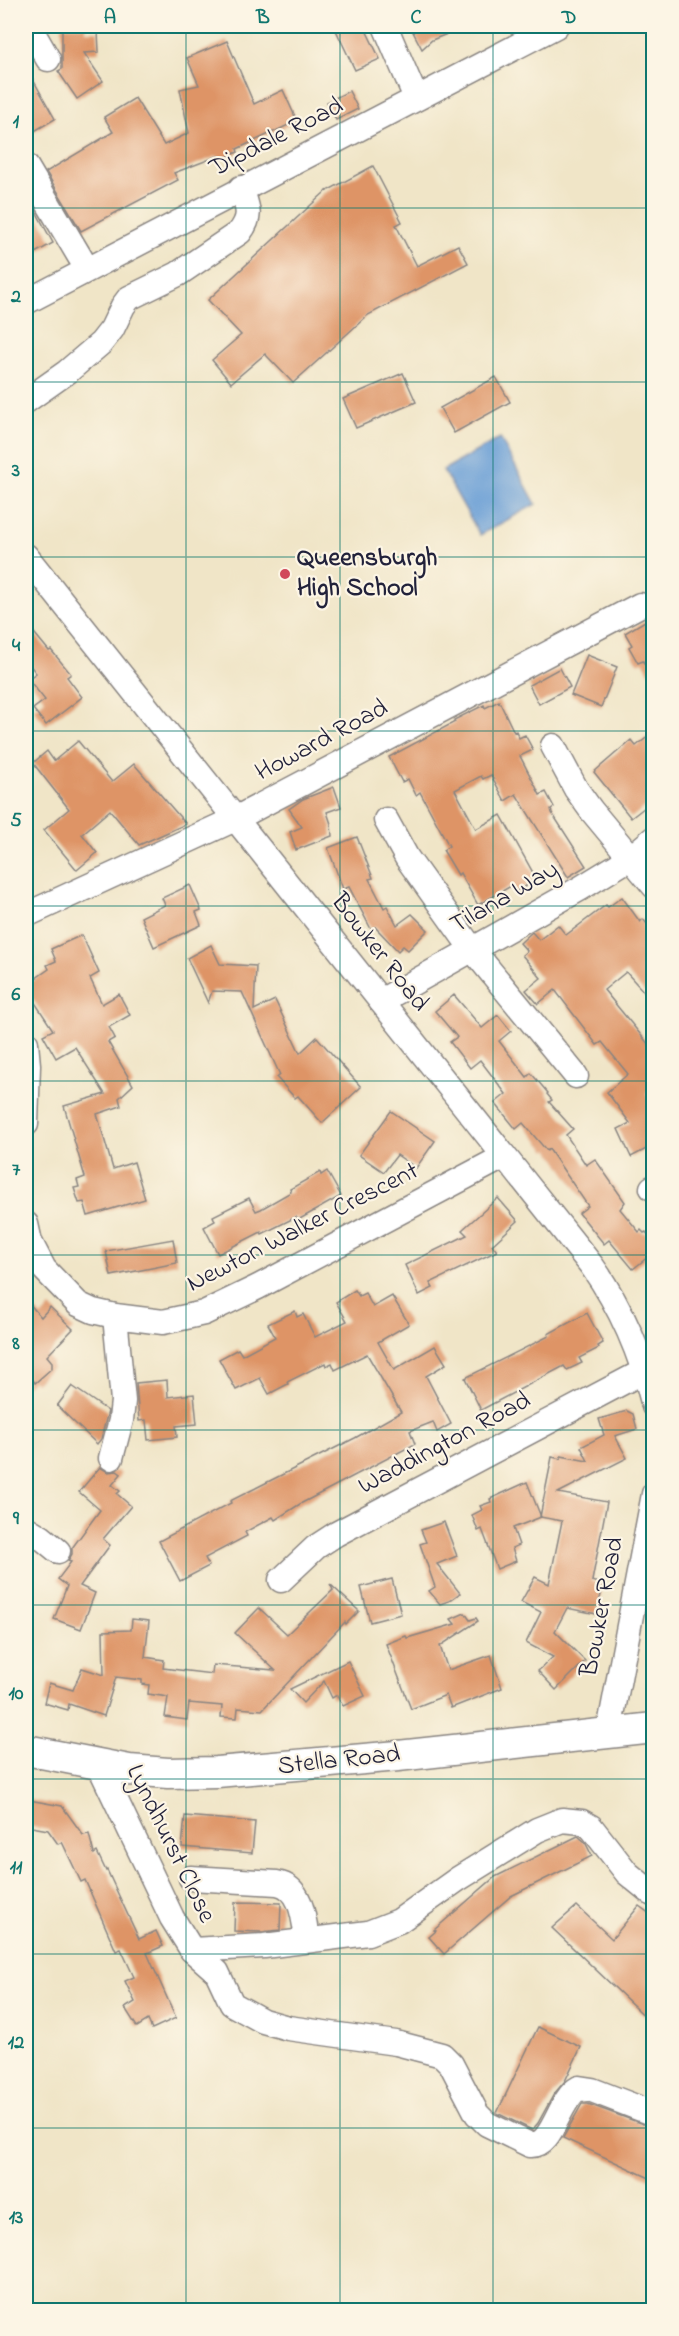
<svg xmlns="http://www.w3.org/2000/svg" width="679" height="2336" font-family="'Indie Flower',sans-serif">
<style>
.water{fill:#6a9fd6;stroke:#466088;stroke-width:1.5}
.building{fill:#de9466}
.lines{fill:none;stroke-linecap:round;stroke-linejoin:round}
.minor-casing{stroke:#898481;stroke-width:27}
.major-casing{stroke:#898481;stroke-width:33}
.minor{stroke:#fff;stroke-width:24}
.major{stroke:#fff;stroke-width:30}
.grid{fill:none;stroke:#0f766e;stroke-width:1.5;stroke-opacity:0.55}
.poi-dot{fill:#d1495b;stroke:#fcf5e5;stroke-width:2}
.labels{text-anchor:middle;dominant-baseline:central;stroke-width:4.5;stroke-linejoin:round;paint-order:stroke}
.street-label{font-size:26px;fill:#22223b;stroke:#fcf5e5}
.poi-label{font-size:26px;font-weight:bold;fill:#22223b;stroke:#fcf5e5;text-anchor:start}
.neatline{fill:none;stroke:#0f766e;stroke-width:2}
.grid-label{font-size:20px;text-anchor:middle;font-weight:bold;fill:#0f766e}
</style>
<rect width="100%" height="100%" fill="#fcf5e5"/>
<filter id="ink" filterUnits="userSpaceOnUse"><feTurbulence type="fractalNoise" baseFrequency=".0167" numOctaves="2"/><feDisplacementMap in="SourceGraphic" scale="12" xChannelSelector="R" yChannelSelector="G"/><feConvolveMatrix kernelMatrix="1 2 1 2 8 2 1 2 1" color-interpolation-filters="sRGB"/></filter>
<filter id="wash" filterUnits="userSpaceOnUse"><feTurbulence type="fractalNoise" baseFrequency=".008" numOctaves="4" result="noise"/><feDisplacementMap in="SourceGraphic" scale="24" xChannelSelector="R" yChannelSelector="G"/><feGaussianBlur stdDeviation="1.35" result="paint"/><feColorMatrix in="noise" values="0 0 0 0 0 0 0 0 0 0 0 0 0 0 0 0 0 1.4 0 .05"/><feComposite in="paint" operator="in"/></filter>
<g filter="url(#wash)">
<rect width="100%" height="100%" fill="#f0e5c7"/>
<!-- water -->
<polygon class="water" points="500,438 536,504 480,535 443,470"/>
<g id="blocks">
<!-- building -->
<g class="building">
<polygon points="62,26 86,26 86,31 98,31 99,52 84,53 103,81 77,99 58,71 62,69"/>
<polygon points="334,26 364,26 380,59 355,70"/>
<polygon points="410,26 467,26 432,40 422,49"/>
<polygon points="227,41 254,104 283,90 297,121 237,149 238,152 219,160 218,156 174,173 178,180 81,231 46,172 113,132 104,117 135,98 164,145 189,133 180,89 199,85 187,58"/>
<polygon points="26,67 55,119 26,136"/>
<polygon points="349,91 358,109 336,120 327,102"/>
<polygon points="373,166 402,222 396,225 417,266 458,245 468,263 368,315 293,383 265,354 231,383 212,360 241,335 208,300 325,192"/>
<polygon points="26,193 53,243 26,258"/>
<polygon points="403,373 416,402 356,428 343,399"/>
<polygon points="496,377 510,402 454,433 440,408"/>
<polygon points="645,621 654,636 654,680 643,661 638,663 629,647 632,645 625,633"/>
<polygon points="26,623 49,651 51,650 71,674 67,677 82,697 46,725 33,709 45,700 28,679 36,673 26,660"/>
<polygon points="587,655 617,667 601,707 571,695"/>
<polygon points="560,668 570,687 539,704 529,685"/>
<polygon points="499,701 514,732 516,731 519,738 525,735 533,750 520,756 540,795 546,792 554,807 551,809 552,813 586,866 568,877 516,794 505,801 491,775 483,779 481,776 455,790 476,829 501,815 537,880 515,892 511,886 478,905 460,873 458,875 443,850 449,846 420,792 416,795 408,779 402,782 389,757 455,722 454,720 484,705 485,708"/>
<polygon points="654,732 654,800 631,818 594,772 631,740 636,746"/>
<polygon points="78,741 112,782 134,764 186,824 139,845 110,810 82,834 97,853 77,870 44,830 69,809 33,763 47,751 54,761"/>
<polygon points="334,787 341,807 327,812 331,824 332,836 296,850 290,832 302,827 289,809 303,799"/>
<polygon points="357,837 373,878 369,879 384,908 387,906 397,925 412,914 428,930 408,950 403,946 398,951 375,927 371,929 349,887 343,889 328,848"/>
<polygon points="190,885 201,910 196,912 201,925 154,947 141,917 165,905 162,898"/>
<polygon points="622,897 640,922 643,919 654,932 654,1003 626,972 604,990 654,1051 654,1088 646,1093 654,1108 654,1145 631,1157 618,1129 630,1123 607,1092 628,1074 602,1042 597,1045 555,990 538,1004 526,990 541,978 522,955 527,951 520,943 532,932 539,940 558,925 566,935 606,905 608,907"/>
<polygon points="82,935 99,973 90,978 102,1004 119,994 130,1015 109,1027 115,1038 108,1042 133,1085 119,1098 121,1106 97,1114 113,1169 134,1162 145,1199 88,1216 84,1202 79,1203 74,1188 79,1187 77,1180 85,1177 64,1106 105,1094 75,1047 56,1058 43,1035 53,1030 26,989 26,985 49,969 47,965 56,961 51,949"/>
<polygon points="211,945 220,964 256,966 254,1010 275,1000 300,1053 317,1037 361,1087 322,1123 298,1096 295,1098 277,1078 280,1075 242,992 212,991 208,1003 187,958"/>
<polygon points="454,995 482,1028 498,1015 511,1031 499,1041 527,1077 531,1073 548,1093 547,1094 552,1100 549,1102 573,1129 566,1135 586,1165 595,1159 625,1202 620,1209 639,1232 641,1230 644,1233 646,1232 654,1242 654,1252 633,1269 609,1240 604,1244 579,1213 588,1206 549,1149 547,1151 523,1123 516,1129 495,1103 506,1094 480,1060 470,1068 450,1042 457,1037 435,1011"/>
<polygon points="391,1111 435,1141 416,1168 397,1155 384,1172 359,1155"/>
<polygon points="327,1171 341,1196 298,1220 296,1217 262,1234 261,1232 218,1254 204,1227 215,1221 213,1216 249,1198 256,1211 261,1209 291,1192 290,1189 320,1172 321,1175"/>
<polygon points="498,1198 518,1221 492,1245 497,1251 430,1283 433,1288 419,1295 405,1265 467,1235 462,1230"/>
<polygon points="173,1239 177,1263 111,1276 106,1251"/>
<polygon points="355,1290 359,1296 365,1293 373,1307 392,1296 409,1324 378,1342 394,1370 435,1346 446,1364 426,1376 451,1424 437,1432 433,1422 410,1431 415,1444 300,1504 275,1520 273,1517 245,1532 247,1536 205,1558 209,1566 180,1581 159,1541 231,1503 230,1501 355,1438 401,1412 367,1354 335,1370 332,1363 326,1366 325,1363 287,1382 288,1384 269,1394 260,1378 236,1390 219,1359 238,1349 242,1355 275,1337 268,1324 295,1311 297,1317 303,1314 315,1337 347,1321 336,1302"/>
<polygon points="26,1300 41,1317 50,1307 73,1329 47,1356 52,1362 52,1368 35,1383 33,1380 26,1387"/>
<polygon points="587,1313 603,1343 598,1346 599,1348 579,1358 582,1363 567,1370 564,1366 481,1410 465,1378 549,1336 548,1334"/>
<polygon points="167,1380 168,1397 194,1394 197,1424 176,1426 177,1437 148,1440 146,1420 139,1421 136,1383"/>
<polygon points="72,1386 108,1411 101,1439 97,1444 57,1406"/>
<polygon points="627,1411 633,1414 637,1429 615,1436 627,1458 558,1493 607,1502 592,1581 603,1584 597,1614 567,1608 555,1631 585,1661 556,1690 538,1671 553,1657 526,1643 541,1612 521,1602 535,1577 549,1584 562,1521 540,1517 552,1457 561,1459 561,1456 588,1461 581,1447 604,1435 599,1419"/>
<polygon points="100,1467 108,1472 117,1471 121,1474 112,1485 120,1491 117,1494 131,1506 103,1539 110,1545 80,1586 95,1593 81,1629 54,1619 67,1586 58,1579 71,1562 68,1561 72,1554 72,1548 100,1510 79,1492"/>
<polygon points="527,1482 541,1517 513,1528 519,1545 512,1548 516,1561 497,1569 482,1529 478,1531 472,1515 482,1510 480,1506 491,1502 490,1499"/>
<polygon points="444,1522 457,1556 437,1564 460,1593 449,1601 440,1604 429,1591 435,1587 420,1544 426,1542 421,1530"/>
<polygon points="392,1579 401,1614 370,1622 361,1587"/>
<polygon points="330,1584 359,1611 346,1624 345,1622 262,1710 238,1708 237,1718 221,1717 222,1706 189,1703 187,1720 165,1717 168,1697 148,1694 149,1685 142,1684 142,1680 116,1677 104,1716 69,1704 68,1710 44,1703 49,1683 73,1690 82,1668 104,1675 103,1631 131,1630 132,1619 149,1621 145,1657 164,1660 163,1668 212,1674 213,1665 275,1670 235,1633 259,1608 287,1634 333,1590"/>
<polygon points="465,1613 470,1620 476,1618 478,1621 440,1646 448,1670 491,1655 502,1688 451,1708 446,1695 411,1709 386,1644 406,1636 407,1638 455,1624 451,1619"/>
<polygon points="348,1661 365,1696 343,1706 337,1695 332,1698 324,1681 303,1703 290,1689"/>
<polygon points="29,1800 62,1806 83,1835 89,1834 94,1854 97,1852 106,1871 107,1870 139,1939 156,1931 163,1946 147,1953 176,2018 152,2029 148,2020 137,2027 125,2008 135,2002 125,1981 134,1977 121,1949 116,1951 85,1880 81,1882 62,1842 58,1844 48,1830 26,1826"/>
<polygon points="185,1816 255,1822 252,1853 182,1847"/>
<polygon points="578,1836 585,1842 592,1856 511,1896 444,1954 429,1937 436,1931 434,1930 495,1877"/>
<polygon points="235,1902 281,1903 280,1930 261,1932 234,1931"/>
<polygon points="577,1906 612,1939 639,1906 654,1917 654,2025 552,1928"/>
<polygon points="538,2027 581,2047 565,2081 554,2094 538,2123 532,2130 497,2113"/>
<polygon points="582,2104 588,2104 654,2128 654,2180 563,2138"/>
</g>
</g>
</g>
<g filter="url(#ink)">
<use href="#blocks" fill-opacity="0" stroke="#898481" stroke-width="1.5"/>
<g class="lines">
<defs>
<g id="minor">
<polyline points="29,26 48,59"/>
<polyline points="385,26 416,98"/>
<polyline points="26,166 87,269"/>
<polyline points="26,302 556,26"/>
<path d="M26 401 67 372 101 343 112 329 123 306 129 298 178 274 240 232C253 215 247 207 241 188"/>
<path d="M26 556 592 1266C621 1307 642 1357 654 1406"/>
<polyline points="553,746 576,789 591,810 654,886"/>
<polyline points="386,820 407,858 472,949 576,1076"/>
<polyline points="26,915 235,819 640,605"/>
<polyline points="381,1001 581,888 630,858 654,838"/>
<polyline points="26,1043 28,1065 26,1124"/>
<polyline points="652,1188 654,1187"/>
<polyline points="26,1224 30,1242 44,1269 78,1304 93,1311 115,1316 163,1322 204,1313 258,1287 503,1157"/>
<polyline points="111,1458 121,1420 123,1401 115,1316"/>
<polyline points="26,1528 41,1537 58,1551"/>
<polyline points="281,1580 316,1547 336,1534 644,1371"/>
<polyline points="609,1731 654,1494"/>
<path d="M99 1765 172 1918 192 1950 217 1972 232 2004 263 2021 288 2028 396 2043 442 2055 451 2064 477 2114 487 2124 530 2145C554 2147 558 2099 579 2088L592 2090 654 2114"/>
<path d="M191 1878 277 1883C302 1887 304 1919 307 1940"/>
<polyline points="192,1950 264,1946 368,1933 399,1921 458,1879 537,1830 562,1820 582,1822 591,1827 627,1873 654,1895"/>
</g>
<polyline id="major" points="26,1750 129,1770 168,1773 217,1772 398,1756 654,1728"/>
</defs>
<!-- minor casing -->
<use href="#minor" class="minor-casing"/>
<!-- major casing -->
<use href="#major" class="major-casing"/>
<!-- minor -->
<use href="#minor" class="minor"/>
<!-- major -->
<use href="#major" class="major"/>
</g>
</g>
<!-- grid -->
<path class="grid" d="M186 26V2310M340 26V2310M493 26V2310M26 208H654M26 382H654M26 557H654M26 731H654M26 906H654M26 1081H654M26 1255H654M26 1430H654M26 1605H654M26 1779H654M26 1954H654M26 2128H654"/>
<!-- markers -->
<circle class="poi-dot" cx="285" cy="574" r="6"/>
<g class="labels">
<!-- street labels -->
<g class="street-label">
<text transform="translate(277 138) rotate(-27)">Dipdale Road</text>
<text transform="translate(322 741) rotate(-28)">Howard Road</text>
<text transform="translate(505 898) rotate(-30)">Tilana Way</text>
<text transform="translate(379 953) rotate(52)">Bowker Road</text>
<text transform="translate(303 1228) rotate(-27)">Newton Walker Crescent</text>
<text transform="translate(445 1444) rotate(-28)">Waddington Road</text>
<text transform="translate(603 1607) rotate(-79)">Bowker Road</text>
<text transform="translate(339 1761) rotate(-6)">Stella Road</text>
<text transform="translate(170 1844) rotate(64)">Lyndhurst Close</text>
</g>
<!-- poi labels -->
<g class="poi-label">
<text x="297" y="559">Queensburgh<tspan x="297" dy="30">High School</tspan></text>
</g>
</g>
<!-- margin -->
<rect width="679" height="2336" fill="none" stroke="#fcf5e5" stroke-width="66"/>
<rect x="33" y="33" width="613" height="2270" class="neatline"/>
<g class="grid-label">
<text x="110" y="23">A</text>
<text x="263" y="23">B</text>
<text x="416" y="23">C</text>
<text x="569" y="23">D</text>
<text x="16" y="127">1</text>
<text x="16" y="302">2</text>
<text x="16" y="476">3</text>
<text x="16" y="651">4</text>
<text x="16" y="826">5</text>
<text x="16" y="1000">6</text>
<text x="16" y="1175">7</text>
<text x="16" y="1349">8</text>
<text x="16" y="1524">9</text>
<text x="16" y="1699">10</text>
<text x="16" y="1873">11</text>
<text x="16" y="2048">12</text>
<text x="16" y="2223">13</text>
</g>
</svg>
